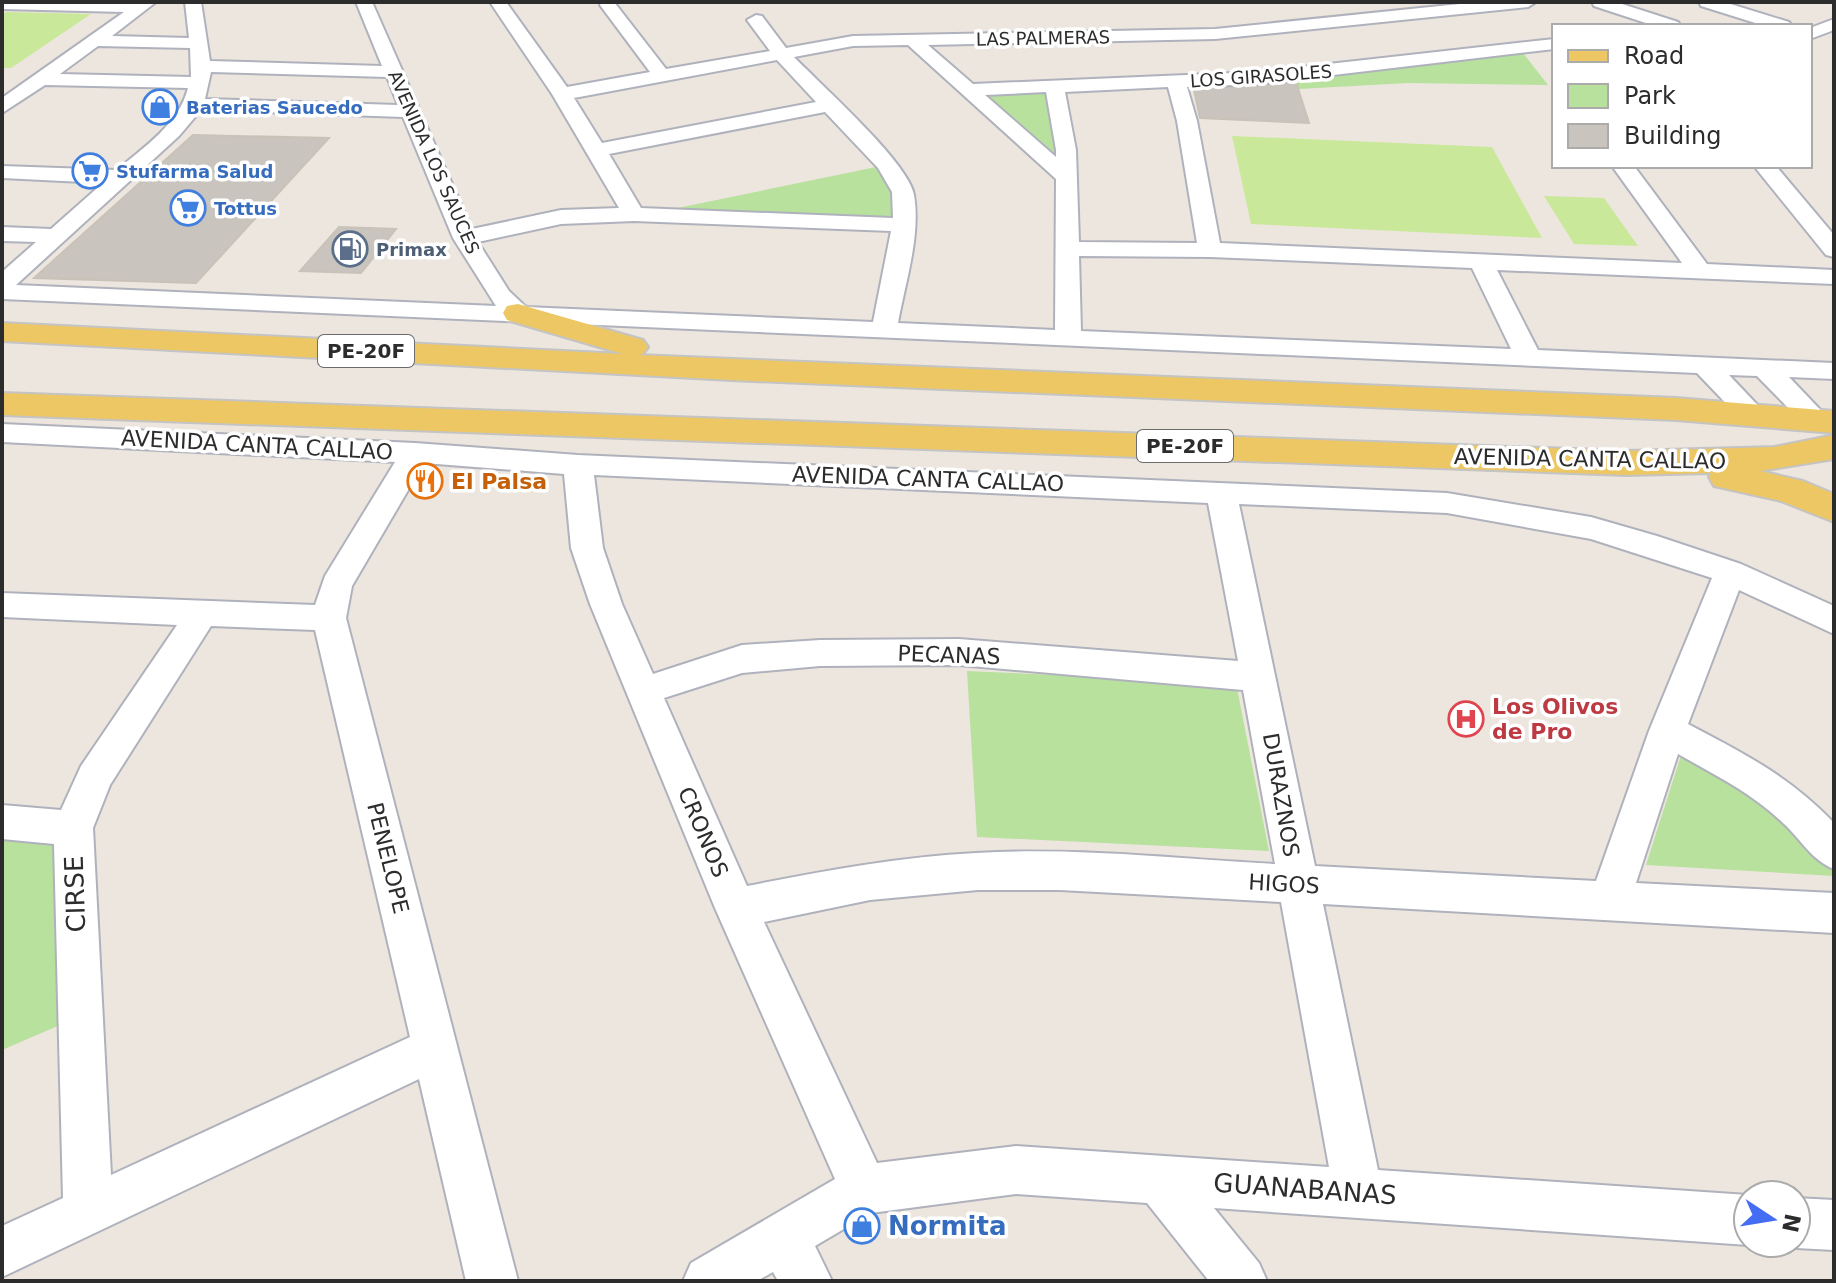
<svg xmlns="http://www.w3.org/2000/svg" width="1836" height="1283" font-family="'DejaVu Sans',sans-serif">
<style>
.green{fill:#b7e19d}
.pitch{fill:#cae899}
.building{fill:#c9c4bd;stroke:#c8c2b8;stroke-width:2}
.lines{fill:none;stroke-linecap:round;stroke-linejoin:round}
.minor-casing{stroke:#afb2bc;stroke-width:4}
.major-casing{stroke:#c4c4c4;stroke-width:4}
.minor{fill:#fff;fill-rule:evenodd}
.major{fill:#edc764;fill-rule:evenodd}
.labels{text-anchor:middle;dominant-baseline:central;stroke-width:7;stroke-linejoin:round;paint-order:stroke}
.far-street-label{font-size:18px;fill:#2c2c2c;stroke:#fff}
.far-shop-label{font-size:18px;font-weight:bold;fill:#366cbe;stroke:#fff;text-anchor:start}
.far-service-label{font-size:18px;font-weight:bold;fill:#4e5e75;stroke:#fff;text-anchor:start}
.shield{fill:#fff;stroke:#6b6b6b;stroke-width:2}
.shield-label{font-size:20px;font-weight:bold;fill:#2c2c2c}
.street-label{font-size:22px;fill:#2c2c2c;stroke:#fff}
.food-label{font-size:22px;font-weight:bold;fill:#c56008;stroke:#fff;text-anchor:start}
.health-label{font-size:22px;font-weight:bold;fill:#be3a42;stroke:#fff;text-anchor:start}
.near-street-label{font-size:26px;fill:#2c2c2c;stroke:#fff}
.near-shop-label{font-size:26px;font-weight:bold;fill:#366cbe;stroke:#fff;text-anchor:start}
</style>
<rect width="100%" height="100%" fill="#ede6df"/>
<!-- green -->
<g class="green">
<polygon points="1523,53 1548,85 1408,83 1299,89 1295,81"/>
<polygon points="1050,89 1062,166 980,93"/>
<polygon points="876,167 893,192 892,219 663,211"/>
<polygon points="967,671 1236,683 1269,851 977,837"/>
<path d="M1683 749C1740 783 1788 823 1834 871V876L1646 865Z"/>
<polygon points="2,837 59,840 60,1025 2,1050"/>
</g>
<!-- pitch -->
<g class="pitch">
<polygon points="6,12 7,12 91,14 11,68 2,68 2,15"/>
<polygon points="1232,136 1492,147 1542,238 1251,224"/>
<polygon points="1544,196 1604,198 1638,246 1574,244"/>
</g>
<!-- building -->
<g class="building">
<polygon points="1296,82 1309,123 1200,118 1194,90"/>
<polygon points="193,135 329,138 196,283 34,278"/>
<polygon points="339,227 396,229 361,273 300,271"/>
</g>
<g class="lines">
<defs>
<g id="minor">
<path d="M2 2H156L112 36 189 38 185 2H201L210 61 382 66 356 2H372L472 229 561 210 619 208 552 94 490 2H506L567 87 650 72 600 5 602 2H614L666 69 770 51 747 20 756 15 762 16 786 48 853 36 1215 29 1479 2H1536L1528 7 1215 39 928 45 973 84 1257 72 1554 39V49L1257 84 1187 87 1197 121 1220 243 1682 263 1612 166H1634L1707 264 1834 270V284L1497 270 1538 350 1834 363V379L1789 377 1829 419 1825 425 1815 428 1805 425 1757 376 1729 375 1765 413 1761 419 1751 422 1741 419 1697 373 2 299V272L36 242 2 241V227L51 229 103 183 2 178V166L117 170C144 147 179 124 188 88L45 85 2 113V98L124 12 2 9ZM908 45 1056 179 1055 330 898 323C905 283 921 236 914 195 909 163 820 84 794 57L853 46ZM98 46 190 48 191 77 60 74ZM777 60 816 102 602 143 574 98ZM211 72 387 77 398 105 205 99ZM1168 87 1177 121 1197 243 1079 242 1076 150 1065 92ZM1046 92 1056 150V157L985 95ZM201 110 403 117 453 238 496 306 16 285 179 136ZM825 112 878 168 892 192 893 218 641 208 609 154ZM634 221 891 231 873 322 526 307 509 291 478 242 561 224ZM1079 256 1210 257 1472 268 1511 349 1081 331Z"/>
<polygon points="1592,2 1616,2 1678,22 1681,26 1655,26 1594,6"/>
<polygon points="1699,2 1724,2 1789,22 1792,26 1765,26 1701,6"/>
<polygon points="1834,19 1834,30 1810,39 1810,28"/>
<polygon points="1754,166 1776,166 1834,235 1834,257 1826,255"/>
<path d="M2 424 415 443 578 455 1447 493 1591 517 1657 536 1741 564 1834 606V634L1739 590 1688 724C1745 754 1789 776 1834 823V869C1811 860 1801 839 1783 823 1752 793 1715 775 1678 754L1636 883 1834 893V933L1323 904 1378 1170 1748 1195V1243H1753L1748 1245 1214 1208 1259 1263 1267 1281H1209L1147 1203 1016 1194 871 1213 815 1246 832 1281H778L773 1272 757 1281H683L691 1263 835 1179 715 908 590 604 571 548 564 474 424 463 352 586 346 618 518 1281H466L419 1079 2 1277V1226L63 1198 54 844 2 839V805L61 810 81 766 177 625 2 617V593L315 605 325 576 395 462 2 442ZM594 475 1208 503 1238 661 959 639 820 640 742 645 653 674 622 604 603 548ZM1239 504 1447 513 1591 539 1712 578 1649 731 1596 881 1315 866ZM211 626 315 630 410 1037 111 1175 93 828 110 785ZM959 665 1243 690 1275 864C1176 859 1075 847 976 853 898 857 823 871 747 886L664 698 742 673 820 666ZM978 890H1060L1281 902 1329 1167 1016 1146 877 1163 764 922 870 900Z"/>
<polygon points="1796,1198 1834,1200 1834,1250 1796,1248 1784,1243 1796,1243"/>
</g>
<g id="major">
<polygon points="518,304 643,340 648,347 643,354 638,355 1676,398 1834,411 1834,433 1676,420 731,380 2,341 2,323 623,354 507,320 503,313 507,306"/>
<polygon points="2,393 1627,451 1774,447 1834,435 1834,459 1760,471 1803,481 1834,494 1834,522 1781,501 1714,486 1709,477 1711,473 1627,475 2,415"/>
</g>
</defs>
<!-- minor casing -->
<use href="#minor" class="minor-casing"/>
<!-- major casing -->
<use href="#major" class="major-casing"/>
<!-- minor -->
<use href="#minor" class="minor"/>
<!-- major -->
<use href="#major" class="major"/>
</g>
<!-- icons -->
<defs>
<symbol id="shop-ring" viewBox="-11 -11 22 22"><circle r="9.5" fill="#fff" stroke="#3f7fe0" stroke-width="1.5"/><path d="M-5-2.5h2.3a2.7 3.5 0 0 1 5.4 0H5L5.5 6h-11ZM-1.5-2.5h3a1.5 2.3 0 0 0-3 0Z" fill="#3f7fe0"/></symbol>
<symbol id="supermarket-ring" viewBox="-11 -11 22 22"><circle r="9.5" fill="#fff" stroke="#3f7fe0" stroke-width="1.5"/><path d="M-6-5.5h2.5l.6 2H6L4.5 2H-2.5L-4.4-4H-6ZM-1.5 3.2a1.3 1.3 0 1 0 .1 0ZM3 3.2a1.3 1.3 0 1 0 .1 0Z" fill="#3f7fe0"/></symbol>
<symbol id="fuel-ring" viewBox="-11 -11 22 22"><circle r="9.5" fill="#fff" stroke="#5c6f8a" stroke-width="1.5"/><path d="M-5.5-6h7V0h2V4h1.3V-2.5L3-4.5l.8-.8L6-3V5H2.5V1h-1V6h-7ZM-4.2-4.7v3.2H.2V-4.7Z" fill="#5c6f8a"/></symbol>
<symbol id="restaurant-ring" viewBox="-11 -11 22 22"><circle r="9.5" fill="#fff" stroke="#e8710a" stroke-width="1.5"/><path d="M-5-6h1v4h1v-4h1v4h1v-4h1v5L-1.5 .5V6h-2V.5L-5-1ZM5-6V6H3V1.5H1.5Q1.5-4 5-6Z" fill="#e8710a"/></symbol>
<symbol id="hospital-ring" viewBox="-11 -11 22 22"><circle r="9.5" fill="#fff" stroke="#e0444e" stroke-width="1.5"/><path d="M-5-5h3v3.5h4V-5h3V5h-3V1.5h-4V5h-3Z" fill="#e0444e"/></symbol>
</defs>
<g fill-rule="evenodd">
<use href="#shop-ring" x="140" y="87" width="40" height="40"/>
<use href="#supermarket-ring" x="70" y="151" width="40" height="40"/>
<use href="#supermarket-ring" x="168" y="188" width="40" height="40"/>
<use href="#fuel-ring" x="330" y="229" width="40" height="40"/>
<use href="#restaurant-ring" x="405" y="461" width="40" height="40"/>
<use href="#hospital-ring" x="1446" y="699" width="40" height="40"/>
<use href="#shop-ring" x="842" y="1206" width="40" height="40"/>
</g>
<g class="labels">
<!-- far-street labels -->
<g class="far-street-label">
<text transform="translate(1043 38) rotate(-1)">LAS PALMERAS</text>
<text transform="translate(1261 76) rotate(-4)">LOS GIRASOLES</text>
<text transform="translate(434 162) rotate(66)">AVENIDA LOS SAUCES</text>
</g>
<!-- far-shop labels -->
<g class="far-shop-label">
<text x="186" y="107">Baterias Saucedo</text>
<text x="116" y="171">Stufarma Salud</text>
<text x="214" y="208">Tottus</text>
</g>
<!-- far-service labels -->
<g class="far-service-label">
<text x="376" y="249">Primax</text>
</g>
<!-- shield labels -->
<g class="shield">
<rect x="318" y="335" width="96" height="32" rx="6"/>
<rect x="1137" y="430" width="96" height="32" rx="6"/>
</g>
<g class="shield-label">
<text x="366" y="351">PE-20F</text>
<text x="1185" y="446">PE-20F</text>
</g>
<!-- street labels -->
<g class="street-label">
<text transform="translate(257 445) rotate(3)">AVENIDA CANTA CALLAO</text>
<text transform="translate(1590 459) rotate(1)">AVENIDA CANTA CALLAO</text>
<text transform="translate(928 479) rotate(2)">AVENIDA CANTA CALLAO</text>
<text transform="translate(949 655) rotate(2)">PECANAS</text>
<text transform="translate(1281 795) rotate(80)">DURAZNOS</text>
<text transform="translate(703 832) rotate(67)">CRONOS</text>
<text transform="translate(388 858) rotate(76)">PENELOPE</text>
<text transform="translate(1284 884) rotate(3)">HIGOS</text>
</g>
<!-- food labels -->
<g class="food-label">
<text x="451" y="481">El Palsa</text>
</g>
<!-- health labels -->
<g class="health-label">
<text x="1492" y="706">Los Olivos<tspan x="1492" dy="25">de Pro</tspan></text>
</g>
<!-- near-street labels -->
<g class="near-street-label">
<text transform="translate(75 894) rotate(-92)">CIRSE</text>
<text transform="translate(1305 1189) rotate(4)">GUANABANAS</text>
</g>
<!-- near-shop labels -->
<g class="near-shop-label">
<text x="888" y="1226">Normita</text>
</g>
</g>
<!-- border -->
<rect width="1836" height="1283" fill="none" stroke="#2c2c2c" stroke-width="8"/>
<!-- legend -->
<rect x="1552" y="24" width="260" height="144" fill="#ffffff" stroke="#ababab" stroke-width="2"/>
<rect x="1568" y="50" width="40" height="12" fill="#edc764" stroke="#ababab" stroke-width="2"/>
<text x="1624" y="64" font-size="24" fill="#2c2c2c">Road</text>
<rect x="1568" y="84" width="40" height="24" fill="#b7e19d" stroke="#ababab" stroke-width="2"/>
<text x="1624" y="104" font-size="24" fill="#2c2c2c">Park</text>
<rect x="1568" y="124" width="40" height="24" fill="#c9c4bd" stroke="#ababab" stroke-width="2"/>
<text x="1624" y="144" font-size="24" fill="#2c2c2c">Building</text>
<!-- north arrow -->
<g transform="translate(1772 1219) rotate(102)"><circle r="38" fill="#ffffff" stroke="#ababab" stroke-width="2"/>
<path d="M0-6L14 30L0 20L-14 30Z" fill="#446df4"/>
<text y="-12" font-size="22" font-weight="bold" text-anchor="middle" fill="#2c2c2c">N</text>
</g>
</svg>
